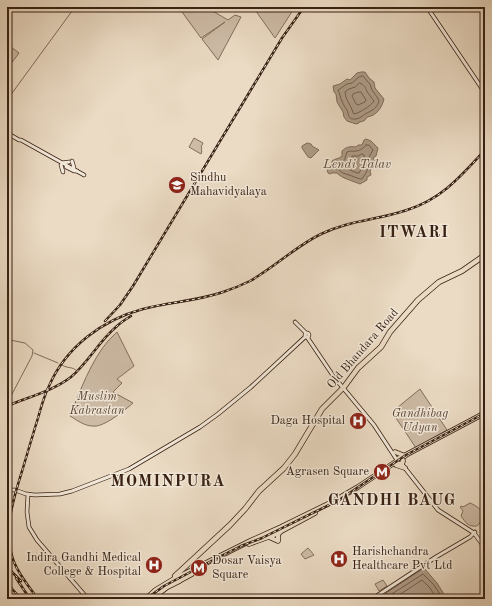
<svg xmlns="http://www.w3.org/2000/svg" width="492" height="606" font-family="'Old Standard TT',serif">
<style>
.green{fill:#cdbba6;stroke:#826e5c}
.water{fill:#ae9c88;stroke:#7f6b59}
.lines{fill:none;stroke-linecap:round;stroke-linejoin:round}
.shore{stroke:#735e4e;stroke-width:1}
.stream{stroke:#7f6b59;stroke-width:1}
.secondary-casing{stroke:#382113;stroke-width:4.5}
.primary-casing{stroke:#382113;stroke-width:5.5}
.trunk-casing{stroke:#382113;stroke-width:6}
.secondary{stroke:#f2e8d9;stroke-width:3}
.primary{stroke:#ebdbc4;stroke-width:4}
.trunk{stroke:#ebdbc4;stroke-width:4.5}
.rail-casing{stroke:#382113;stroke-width:2.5}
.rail{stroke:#f2e8d9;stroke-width:1;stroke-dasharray:3;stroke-linecap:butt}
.labels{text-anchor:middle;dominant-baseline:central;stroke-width:3;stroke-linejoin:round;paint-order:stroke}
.poi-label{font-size:12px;fill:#382113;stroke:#f2e8d9;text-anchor:start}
.street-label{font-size:12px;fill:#382113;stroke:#f2e8d9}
.park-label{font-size:12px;font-style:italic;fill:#5d4838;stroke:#f2e8d9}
.water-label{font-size:13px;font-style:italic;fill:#614c3c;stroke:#f2e8d9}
.district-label{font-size:16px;font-weight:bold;letter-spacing:1px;fill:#382113;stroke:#f2e8d9}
</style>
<rect width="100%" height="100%" fill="#ebdbc4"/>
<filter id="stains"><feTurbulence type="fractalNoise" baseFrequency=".005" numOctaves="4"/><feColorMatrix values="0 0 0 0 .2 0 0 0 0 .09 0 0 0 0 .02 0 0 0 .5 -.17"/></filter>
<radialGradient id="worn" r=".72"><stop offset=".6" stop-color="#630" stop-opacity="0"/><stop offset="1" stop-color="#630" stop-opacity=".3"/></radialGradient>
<!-- green -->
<g class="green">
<polygon points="185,7 206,7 228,20 235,15 241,17 218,60 202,39 225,22 201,38 182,12"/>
<polygon points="253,7 295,7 275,38"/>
<polygon points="7,44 19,53 7,69"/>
<polygon points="194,138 203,143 201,147 202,148 201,150 202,151 201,154 189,147"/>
<path d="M117 332 134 366 117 379 122 383 113 392 133 403C125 410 103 428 93 426 84 426 77 420 70 416 80 391 91 361 108 341 111 338 114 335 117 332Z"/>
<polygon points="420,389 447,430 416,448 392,412"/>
<path d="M470 503C482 508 488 516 477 526 468 527 466 523 461 516L463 511 460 507 462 506 463 507Z"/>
<polygon points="308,548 314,555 305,559 301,554"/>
<polygon points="383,580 387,586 379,591 375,584"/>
</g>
<!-- water -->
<g class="water">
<path d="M361 72H365L369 78 374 82 375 88 384 99C382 108 376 116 367 117 366 120 363 122 359 122V123L356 124 347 121 344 117 343 112 337 102 336 94 334 92 333 86 340 84 347 79 350 80 357 73Z"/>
<path d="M366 139 371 141 378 148 376 156 373 158 375 161 370 171 371 175 367 177V180L360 184C353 181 341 178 337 173H332L330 174 328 173 327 169 332 163V161C336 158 339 159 342 156V151C346 147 350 146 356 147L358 145H362L364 140Z"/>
<polygon points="307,143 311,144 312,146 319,150 311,158 308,157 302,148 302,146"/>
<polygon points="424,568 437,583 447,599 377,599"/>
</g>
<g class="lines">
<!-- shore -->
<g class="shore">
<path d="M363 76 367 81 370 84 372 90 377 97 379 101C377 108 373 110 367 113 363 115 361 118 356 119 348 120 349 115 347 110 345 107 343 104 342 101 340 98 340 93 338 90L347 84 352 83 359 77Z"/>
<path d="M360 83C367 87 364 87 368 93 370 96 372 98 374 101 371 106 359 113 354 114L353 113C351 104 346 102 345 92L349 89 355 87Z"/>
<polygon points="359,92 361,92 366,100 365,102 358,105 356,104 352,96 353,94"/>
<path d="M366 145H369L373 150 369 157 370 163 366 173 362 179H360L349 175 343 173 339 170 335 168 334 166 337 163C348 160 343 161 347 152 351 150 352 152 356 151 359 151 364 148 366 145Z"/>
<polygon points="362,154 364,155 365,162 359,173 357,173 345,168 345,166 350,162 352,156 358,156"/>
<polyline points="384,599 423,574 434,585 443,599"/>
<polyline points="393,599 422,580 430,588 437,599"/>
</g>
<!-- stream -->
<g class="stream">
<polyline points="7,100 75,7"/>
<polyline points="7,339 10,340 25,343 33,350 32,356 11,396 12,405 9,409 7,413"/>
<polyline points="34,353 58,363"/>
<path d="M62 365C68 369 72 366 77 371"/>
</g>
<defs>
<g id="secondary">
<polyline points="427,7 485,93"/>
<polyline points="7,133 19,140 21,140 84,175"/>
<polyline points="72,161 74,168"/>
<polyline points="62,163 69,162"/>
<polyline points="61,165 63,172"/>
<polyline points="66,167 74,171 77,171"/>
<polyline points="295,322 306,333"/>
<circle cx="307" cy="335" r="2"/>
<polyline points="307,337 334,377 374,425 397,460"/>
<polyline points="401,463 438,510 474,533 485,548"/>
<polyline points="7,490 15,490 26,494 35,495 60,494 72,491 129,469 200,427 218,414 251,387 305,337"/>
<polyline points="28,494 27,512 29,527 37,540 88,599"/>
<polyline points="372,599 436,557 470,537 475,532"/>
</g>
<g id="primary">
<polyline points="395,452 405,456"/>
<polyline points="400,458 485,413"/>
<circle cx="400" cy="461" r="3"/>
<polyline points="396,465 405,468"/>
<polyline points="269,537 278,541 278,535 280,532"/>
<polyline points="249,544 274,535 315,513"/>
<polyline points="176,578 250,541 281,527 334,501 358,487 397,461"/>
<polyline points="179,581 192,574"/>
</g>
<g id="trunk">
<polyline points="146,599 156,590 176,578"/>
<polyline points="151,599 167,587 179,581 175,576 230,525 245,509 259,491 284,468 295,454 322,409 344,387 358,368 381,347 390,332 418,300 439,282 462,271 485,255"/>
</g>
</defs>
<!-- secondary casing -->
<use href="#secondary" class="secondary-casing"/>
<!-- primary casing -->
<use href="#primary" class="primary-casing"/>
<!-- trunk casing -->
<use href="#trunk" class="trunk-casing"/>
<!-- secondary -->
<use href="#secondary" class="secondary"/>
<!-- primary -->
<use href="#primary" class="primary"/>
<!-- trunk -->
<use href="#trunk" class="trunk"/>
<defs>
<g id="rail">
<polyline points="105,321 120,305 133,286 282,38 304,7"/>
<path d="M7 406C28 397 53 391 71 377 88 363 99 341 116 327 120 323 126 319 131 316"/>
<polyline points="7,567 21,581"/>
<polyline points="16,578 30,599"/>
<polyline points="7,583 21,599"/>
<path d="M38 599C30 588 19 575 14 562 2 531 14 497 23 468 28 451 33 434 38 418 41 407 44 396 49 386 66 347 102 320 143 309 169 302 197 301 223 292 232 289 242 285 250 281 275 267 296 246 321 234 350 220 378 220 407 210 442 199 461 176 485 150"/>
<polyline points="146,599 164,586 217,558 241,546 262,538 339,500 406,455 485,413"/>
</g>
</defs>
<!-- rail casing -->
<use href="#rail" class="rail-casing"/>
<!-- rail -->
<use href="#rail" class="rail"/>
</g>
<!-- icons -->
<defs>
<symbol id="university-disc" viewBox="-11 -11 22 22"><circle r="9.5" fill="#8f2418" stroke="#f2e8d9"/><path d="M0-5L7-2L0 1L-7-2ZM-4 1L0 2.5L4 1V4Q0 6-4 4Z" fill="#fff"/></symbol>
<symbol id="hospital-disc" viewBox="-11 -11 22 22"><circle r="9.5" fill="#8f2418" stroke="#f2e8d9"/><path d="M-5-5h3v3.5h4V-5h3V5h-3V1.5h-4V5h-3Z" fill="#fff"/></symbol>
<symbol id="metro-disc" viewBox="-11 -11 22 22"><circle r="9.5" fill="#8f2418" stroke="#f2e8d9"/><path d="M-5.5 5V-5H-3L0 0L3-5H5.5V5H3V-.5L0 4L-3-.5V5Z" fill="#fff"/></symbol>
</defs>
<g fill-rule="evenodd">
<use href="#university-disc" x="167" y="175" width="20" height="20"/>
<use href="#hospital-disc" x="348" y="411" width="20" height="20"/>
<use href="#metro-disc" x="372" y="462" width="20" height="20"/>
<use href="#hospital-disc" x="329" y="549" width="20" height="20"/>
<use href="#hospital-disc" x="144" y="555" width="20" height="20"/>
<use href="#metro-disc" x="189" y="558" width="20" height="20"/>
</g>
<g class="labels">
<!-- poi labels -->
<g class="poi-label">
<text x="190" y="178">Sindhu<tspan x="190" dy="14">Mahavidyalaya</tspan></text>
<text x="345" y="421" text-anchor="end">Daga Hospital</text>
<text x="369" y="472" text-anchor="end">Agrasen Square</text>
<text x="352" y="552">Harishchandra<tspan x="352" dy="14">Healthcare Pvt Ltd</tspan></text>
<text x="141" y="558" text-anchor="end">Indira Gandhi Medical<tspan x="141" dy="14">College &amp; Hospital</tspan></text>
<text x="212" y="561">Dosar Vaisya<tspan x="212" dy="14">Square</tspan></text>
</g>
<!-- street labels -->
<g class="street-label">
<text transform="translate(363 349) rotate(-49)">Old Bhandara Road</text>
</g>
<!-- park labels -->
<g class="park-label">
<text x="97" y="397">Muslim<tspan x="97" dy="14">Kabrastan</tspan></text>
<text x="420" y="414">Gandhibag<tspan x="420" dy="14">Udyan</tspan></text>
</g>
<!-- water labels -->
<g class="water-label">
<text x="357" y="164">Lendi Talav</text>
</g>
<!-- district labels -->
<g class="district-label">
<text x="414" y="233">ITWARI</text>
<text x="168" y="482">MOMINPURA</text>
<text x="392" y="501">GANDHI BAUG</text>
</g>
</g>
<!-- margin -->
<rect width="492" height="606" fill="none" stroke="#ebdbc4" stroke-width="24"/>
<rect x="8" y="8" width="476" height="590" fill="none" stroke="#382113" stroke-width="2"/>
<rect x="12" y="12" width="468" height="582" fill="none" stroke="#382113"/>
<rect width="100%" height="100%" filter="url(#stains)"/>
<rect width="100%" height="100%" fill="url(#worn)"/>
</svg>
